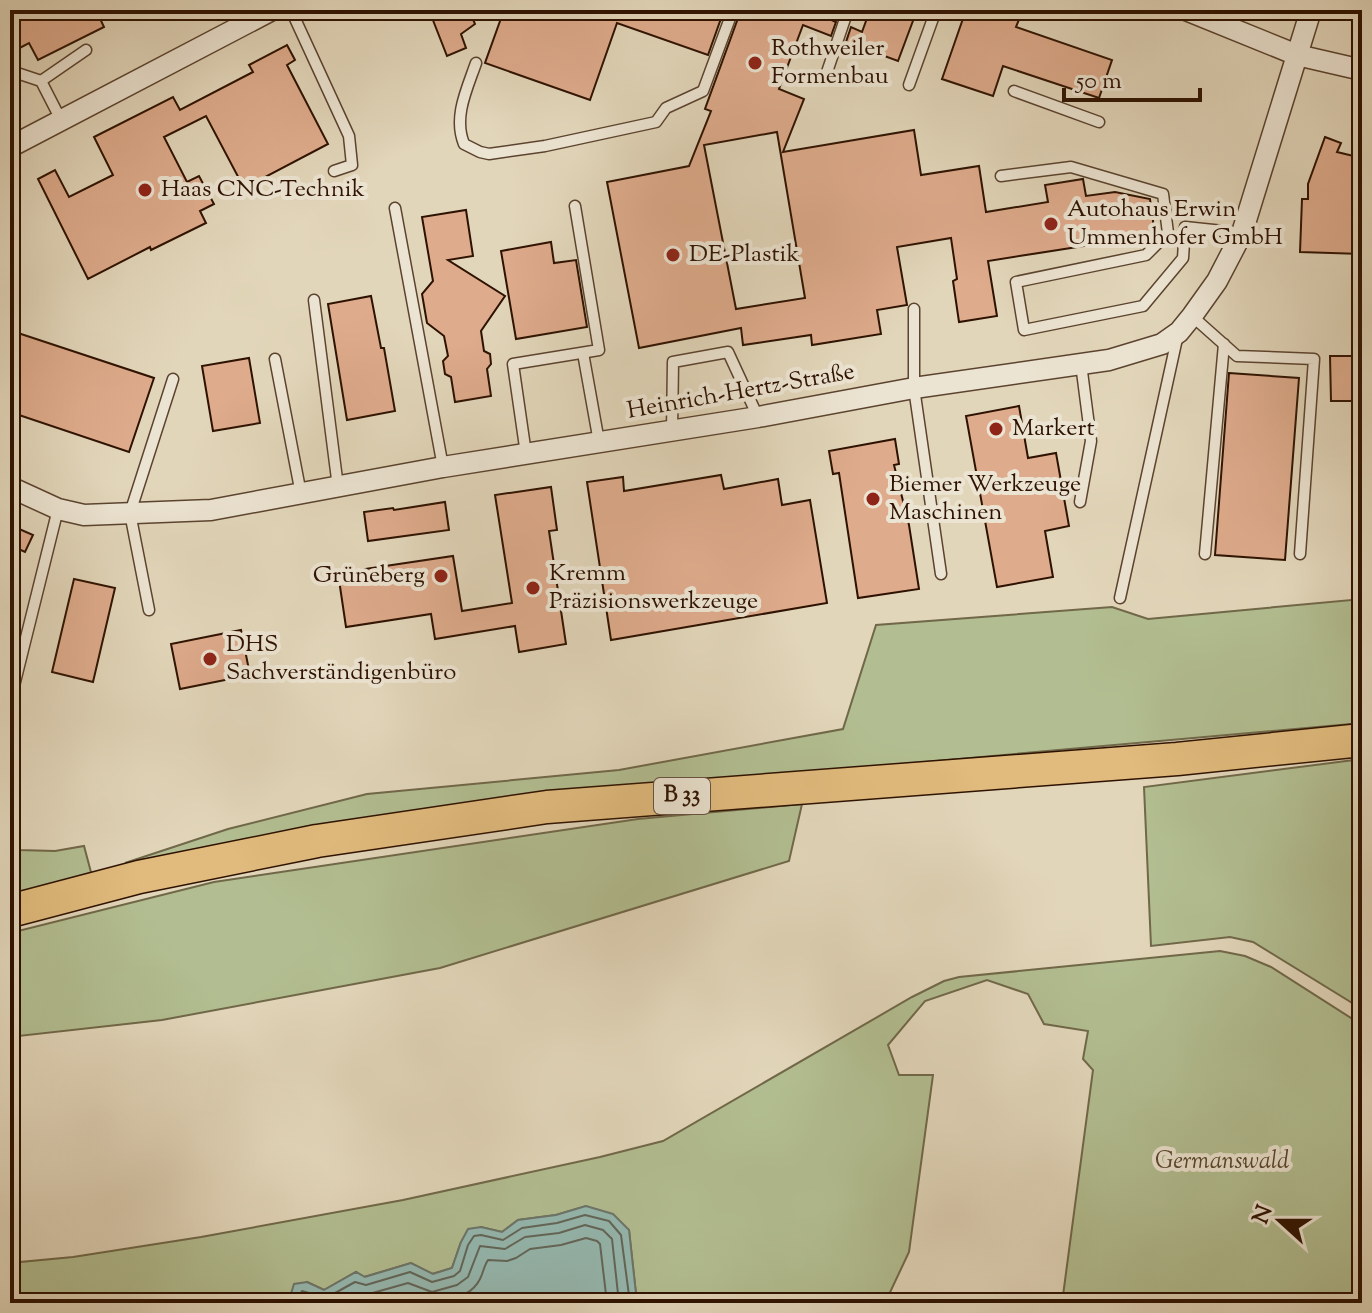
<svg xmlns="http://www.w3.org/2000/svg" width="1372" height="1313" font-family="'Sorts Mill Goudy',serif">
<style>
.green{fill:#b2be91;stroke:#706849;stroke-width:2}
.water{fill:#95b9b1;stroke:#6c766b;stroke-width:2}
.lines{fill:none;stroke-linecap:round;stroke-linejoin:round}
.shore{stroke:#626659;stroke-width:2}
.building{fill:#deab8c;stroke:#2e1201;stroke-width:2;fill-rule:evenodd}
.service-casing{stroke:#5b432f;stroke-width:13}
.minor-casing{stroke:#5b432f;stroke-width:23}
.primary-casing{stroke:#2e1201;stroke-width:35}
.service{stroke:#ece4d2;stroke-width:10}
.minor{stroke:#ece4d2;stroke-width:20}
.primary{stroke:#e1bb7d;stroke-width:32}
.poi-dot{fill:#8f2418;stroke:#ece4d2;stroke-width:3}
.labels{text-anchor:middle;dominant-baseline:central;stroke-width:8;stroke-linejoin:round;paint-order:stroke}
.shield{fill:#ece4d2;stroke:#675140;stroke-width:2}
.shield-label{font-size:22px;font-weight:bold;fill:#2e1201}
.poi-label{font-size:24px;fill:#2e1201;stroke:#ece4d2;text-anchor:start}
.street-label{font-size:24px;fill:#2e1201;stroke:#ece4d2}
.park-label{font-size:24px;font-style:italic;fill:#56462c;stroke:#ece4d2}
</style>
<rect width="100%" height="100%" fill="#e2d6ba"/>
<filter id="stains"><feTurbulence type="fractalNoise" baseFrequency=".0025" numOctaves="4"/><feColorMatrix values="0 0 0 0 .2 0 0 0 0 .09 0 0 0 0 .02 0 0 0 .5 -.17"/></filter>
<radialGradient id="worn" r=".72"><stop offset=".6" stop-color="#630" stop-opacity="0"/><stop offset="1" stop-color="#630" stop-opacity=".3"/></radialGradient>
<!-- green -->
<g class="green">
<polygon points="1362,599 1362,723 835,770 317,828 125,863 228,829 367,794 619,770 843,729 876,625 1112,607 1148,619"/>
<polygon points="1362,759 1362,1009 1253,942 1230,937 1151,946 1144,787"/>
<polygon points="10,779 19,850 55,851 84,846 92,876 10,895"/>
<polygon points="802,804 789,861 440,968 162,1020 10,1037 10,933 214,882 638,819"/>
<polygon points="1220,951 1245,956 1271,967 1362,1025 1362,1303 1062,1303 1093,1070 1083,1059 1088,1031 1044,1024 1028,994 987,980 925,1001 888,1045 899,1075 933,1075 909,1252 885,1303 637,1303 629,1230 586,1206 556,1215 518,1220 502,1232 481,1227 461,1242 452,1268 432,1274 411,1263 364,1277 356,1272 324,1290 307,1282 290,1297 292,1303 10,1303 10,1263 73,1257 201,1237 403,1200 600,1157 663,1141 912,997 944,981 959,977"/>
</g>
<!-- water -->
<polygon class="water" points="586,1206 613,1214 629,1230 637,1303 292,1303 290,1297 294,1284 307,1282 324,1290 356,1272 365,1277 411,1263 433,1274 452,1268 461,1242 468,1229 481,1227 502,1232 518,1220 556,1215"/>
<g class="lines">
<!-- shore -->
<g class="shore">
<polyline points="299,1303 299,1296 302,1291 326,1298 355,1282 366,1285 410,1272 432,1282 454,1276 460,1271 468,1245 474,1236 481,1235 503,1240 522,1228 557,1223 585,1215 609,1221 621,1235 630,1303"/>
<polyline points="338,1303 355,1294 369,1294 408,1283 432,1292 457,1285 468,1277 480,1246 505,1249 525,1237 559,1233 585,1225 603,1230 612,1239 619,1303"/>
<path d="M440 1303C456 1298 472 1295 480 1279 483 1273 484 1266 488 1260L507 1261 516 1258 530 1249 561 1245 586 1238 597 1241 600 1244 607 1303"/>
</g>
</g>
<!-- building -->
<g class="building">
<polygon points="10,10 96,10 104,27 38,60 29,43 10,53"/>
<polygon points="429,10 469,10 475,24 461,34 466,48 447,56"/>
<polygon points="504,10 724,10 708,55 617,23 590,100 485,63"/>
<path d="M741 10H809L836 22 831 36 803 25 779 89 804 99 783 152 914 130 921 175 979 166 986 212 1048 202 1045 185 1083 179 1086 196 1115 192 1150 199 1155 235 1143 246 1122 240 988 261 997 316 959 322 953 281 957 279 951 238 897 247 907 305 877 310 881 334 812 345 811 335 743 345 741 328 639 348 607 182 689 166 711 111 705 109ZM777 132 805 298 736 309 704 145Z"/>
<polygon points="870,10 917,10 898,61 846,42 851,27 862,32"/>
<polygon points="966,10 999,10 1020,17 1016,27 1112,60 1099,98 1003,66 993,96 942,79"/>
<polygon points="287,45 295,60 287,65 328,144 244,188 206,116 164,137 187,182 199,176 214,204 200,211 206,223 151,250 150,247 88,279 38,179 55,170 69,197 113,175 94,137 173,97 180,110 253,72 249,65"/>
<polygon points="1325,137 1341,143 1337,152 1362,158 1362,254 1300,252 1302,199 1308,199 1308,184"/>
<polygon points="466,210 473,256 448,260 505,296 481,331 484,351 490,354 491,364 487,369 491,396 455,402 451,377 445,374 443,361 448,356 444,336 427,323 422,294 433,281 422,217"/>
<polygon points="551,242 554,263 576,260 587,327 516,339 501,251"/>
<polygon points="371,296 381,348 384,348 395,411 347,420 328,304"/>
<polygon points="18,333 154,378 129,452 10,412 10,358"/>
<polygon points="1330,356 1362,356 1362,401 1331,401"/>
<polygon points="249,358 260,423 213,431 202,366"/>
<polygon points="1229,373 1299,378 1285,560 1215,555"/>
<polygon points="1019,406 1028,458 1056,453 1069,526 1045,531 1053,577 997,587 966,416"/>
<polygon points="895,439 899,464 894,465 909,525 919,589 858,598 839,473 833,474 829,451"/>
<polygon points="721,475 724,489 778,479 782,505 810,500 827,603 611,640 587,482 623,477 624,491"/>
<polygon points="551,487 557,530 549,531 566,644 519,652 515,626 435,639 431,614 346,627 338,573 453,556 462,611 512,603 495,495"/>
<polygon points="445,502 449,530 368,541 364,512 393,508 394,510"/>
<polygon points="10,525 33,535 25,552 10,545"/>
<polygon points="74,579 115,588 93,682 52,672"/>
<polygon points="241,630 250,675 180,689 171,644"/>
</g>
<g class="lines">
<defs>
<g id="service">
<polyline points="291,10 349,136 352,165 334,171"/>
<path d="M476 63C467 89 453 117 464 144L480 152 489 154 545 146 656 122 666 108 703 91 733 10"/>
<polyline points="14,72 41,81 61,120"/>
<polyline points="826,75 848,10"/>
<polyline points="41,81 86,50"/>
<polyline points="909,85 936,10"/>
<polyline points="1014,91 1099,122"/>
<polyline points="1001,176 1071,167 1163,194 1168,233 1146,255 1016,282 1024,330 1143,306 1183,258 1185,227 1242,233"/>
<polyline points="395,208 443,467"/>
<polyline points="314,300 338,487"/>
<polyline points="914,309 914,388 941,574"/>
<polyline points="1192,316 1237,356 1314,359 1300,554"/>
<polyline points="583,353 599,442"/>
<polyline points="275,359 301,494"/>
<polyline points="672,431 673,362 728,352 758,417"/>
<polyline points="526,454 513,364 599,350 575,206"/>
<polyline points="1080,502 1091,441 1081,364"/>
<polyline points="1205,554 1224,344"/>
<polyline points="1120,598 1178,334"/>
<polyline points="149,610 130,513 173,379"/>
<polyline points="14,686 58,509"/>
</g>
<g id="minor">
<polyline points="1186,10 1297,55 1362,70"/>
<polyline points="10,147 272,10"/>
<polyline points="10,487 58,509 84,515 211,510 443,467 758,417 914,388 1109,360 1162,344 1179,332 1192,316 1217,281 1242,233 1311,10"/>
</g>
<polyline id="primary" points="10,911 139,877 317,841 547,807 1177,759 1362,740"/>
</defs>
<!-- service casing -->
<use href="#service" class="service-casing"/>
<!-- minor casing -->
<use href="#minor" class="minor-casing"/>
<!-- primary casing -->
<use href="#primary" class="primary-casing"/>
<!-- service -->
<use href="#service" class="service"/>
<!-- minor -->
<use href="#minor" class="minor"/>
<!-- primary -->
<use href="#primary" class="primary"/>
</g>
<!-- markers -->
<g class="poi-dot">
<circle cx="755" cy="63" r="8"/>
<circle cx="145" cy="190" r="8"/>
<circle cx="1051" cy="224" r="8"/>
<circle cx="673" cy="255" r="8"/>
<circle cx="996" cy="429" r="8"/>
<circle cx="873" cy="499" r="8"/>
<circle cx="441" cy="576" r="8"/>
<circle cx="533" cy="588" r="8"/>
<circle cx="210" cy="659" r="8"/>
</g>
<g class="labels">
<!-- shield labels -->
<rect class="shield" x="654" y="778" width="56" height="36" rx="6"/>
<g class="shield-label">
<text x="682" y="796">B 33</text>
</g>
<!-- poi labels -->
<g class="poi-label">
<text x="771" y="49">Rothweiler<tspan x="771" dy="28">Formenbau</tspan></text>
<text x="161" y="190">Haas CNC-Technik</text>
<text x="1067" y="210">Autohaus Erwin<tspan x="1067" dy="28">Ummenhofer GmbH</tspan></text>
<text x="689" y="255">DE-Plastik</text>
<text x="1012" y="429">Markert</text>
<text x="889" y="485">Biemer Werkzeuge<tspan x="889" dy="28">Maschinen</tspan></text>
<text x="549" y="574">Kremm<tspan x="549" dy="28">Präzisionswerkzeuge</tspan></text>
<text x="425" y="576" text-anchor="end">Grüneberg</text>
<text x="226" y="645">DHS<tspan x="226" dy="28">Sachverständigenbüro</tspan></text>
</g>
<!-- street labels -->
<g class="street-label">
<text transform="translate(741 392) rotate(-10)">Heinrich-Hertz-Straße</text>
</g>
<!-- park labels -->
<g class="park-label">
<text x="1222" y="1162">Germanswald</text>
</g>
</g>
<!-- margin -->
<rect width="1372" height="1313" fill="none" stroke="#e2d6ba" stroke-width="40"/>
<rect x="12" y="12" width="1348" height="1289" fill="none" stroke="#2e1201" stroke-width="4"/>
<rect x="20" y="20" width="1332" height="1273" fill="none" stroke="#2e1201" stroke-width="2"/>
<!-- north arrow -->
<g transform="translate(1280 1221) rotate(291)" stroke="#ece4d2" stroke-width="6" paint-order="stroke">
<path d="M0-6L14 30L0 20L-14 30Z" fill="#2e1201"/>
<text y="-12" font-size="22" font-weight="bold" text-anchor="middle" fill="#2e1201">N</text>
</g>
<!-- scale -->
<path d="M1064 88v12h136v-12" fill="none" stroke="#2e1201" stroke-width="4"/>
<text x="1076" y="88" font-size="24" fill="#2e1201" stroke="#ece4d2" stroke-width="6" paint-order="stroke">50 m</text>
<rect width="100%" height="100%" filter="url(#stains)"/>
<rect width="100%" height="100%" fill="url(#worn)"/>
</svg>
